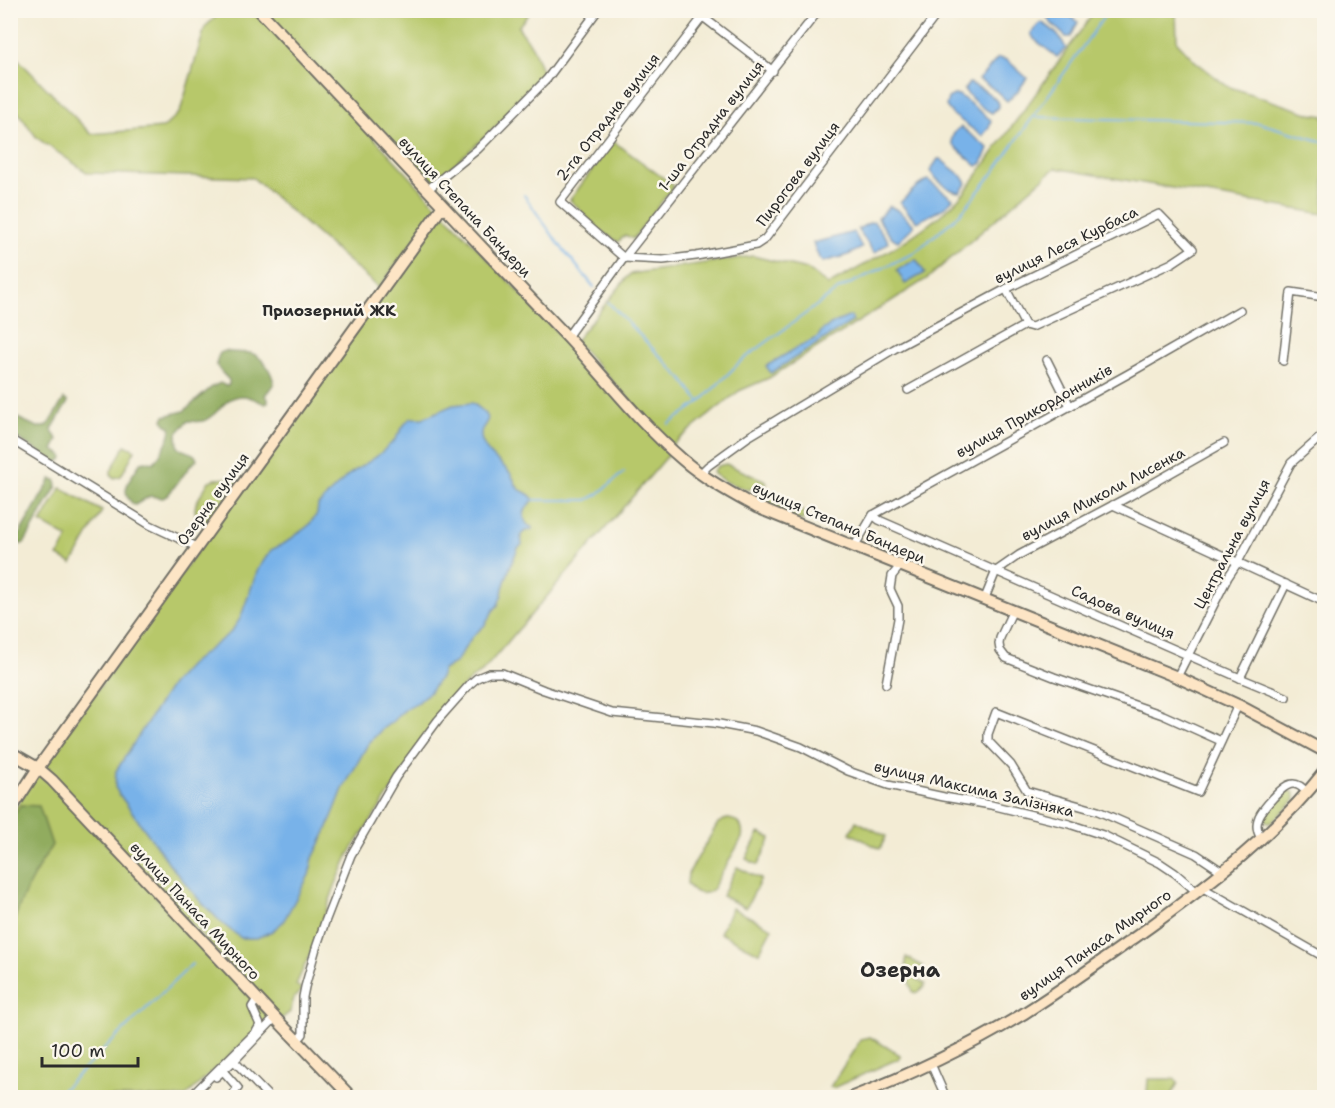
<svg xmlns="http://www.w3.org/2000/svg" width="1335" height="1108" font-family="'Shantell Sans',sans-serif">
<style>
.green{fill:#b7c86b;stroke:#717a4b;stroke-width:1.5}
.forest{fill:#91ac5f;stroke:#5e6c45;stroke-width:1.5}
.water{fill:#78b2e9;stroke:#526e8a;stroke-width:1.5}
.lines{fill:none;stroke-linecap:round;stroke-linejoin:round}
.stream{stroke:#78b2e9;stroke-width:2}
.street-casing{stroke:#716f66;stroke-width:10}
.secondary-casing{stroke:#716f66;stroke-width:14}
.street{stroke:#fff;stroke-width:7}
.secondary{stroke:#fde5c5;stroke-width:10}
.labels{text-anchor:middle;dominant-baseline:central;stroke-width:5;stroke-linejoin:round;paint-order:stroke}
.street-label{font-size:15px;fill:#2b2b2b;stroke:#fbf7ec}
.neighbourhood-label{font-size:16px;font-weight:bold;fill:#2b2b2b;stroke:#fbf7ec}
.district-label{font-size:21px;font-weight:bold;fill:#2b2b2b;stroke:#fbf7ec}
</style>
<rect width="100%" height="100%" fill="#fbf7ec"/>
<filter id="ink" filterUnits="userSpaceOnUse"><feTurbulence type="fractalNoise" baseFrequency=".0167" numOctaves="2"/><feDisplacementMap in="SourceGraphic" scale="12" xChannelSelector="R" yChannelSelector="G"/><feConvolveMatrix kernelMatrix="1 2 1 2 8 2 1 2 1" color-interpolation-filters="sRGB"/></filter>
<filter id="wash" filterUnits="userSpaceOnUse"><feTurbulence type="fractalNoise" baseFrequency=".008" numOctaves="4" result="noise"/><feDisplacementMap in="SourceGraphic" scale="24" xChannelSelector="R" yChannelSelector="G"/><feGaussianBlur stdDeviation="1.35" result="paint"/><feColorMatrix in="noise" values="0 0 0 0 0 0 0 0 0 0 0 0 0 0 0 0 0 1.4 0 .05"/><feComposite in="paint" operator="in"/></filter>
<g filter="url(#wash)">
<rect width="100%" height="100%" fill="#f3ecd5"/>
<!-- green -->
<g class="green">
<polygon points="222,11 257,11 438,207 379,288 253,178 88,173 37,138 11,103 10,62 15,56 91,134 163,128 180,112 205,27"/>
<path d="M263 11H531L518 27 532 46 544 75C509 117 470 152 427 187Z"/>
<path d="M1095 11H1176L1177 42 1195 61 1227 86 1311 114 1324 116V214L1055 168 928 278 769 378 739 391 672 445 575 341 630 274 753 256 807 269 828 285C876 258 927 233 965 192Z"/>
<polygon points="613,141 674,186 633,239 625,235 618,242 599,230 570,200"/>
<path d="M442 211 671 452 482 672C469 679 459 691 450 702L349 854 335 886 313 947 296 985 302 989 294 998 290 1012 281 1019 42 767Z"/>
<polygon points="125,445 135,450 121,476 114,478 111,474 111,471"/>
<path d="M726 464 766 481 767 484 748 490 726 482 714 474 713 471C716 466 720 465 726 464Z"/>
<polygon points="233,478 236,478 238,483 207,525 202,525 198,522 195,510 196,503 209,481 215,479"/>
<polygon points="61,488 102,511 72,564 58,556 68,538 41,523"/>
<polygon points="765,495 769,495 803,512 804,517 802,521 757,500 757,498"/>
<polygon points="39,772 270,1018 185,1097 11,1097 10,816"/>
<polygon points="1288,790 1295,793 1295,800 1271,823 1266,821 1264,818 1265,814 1283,793"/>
<path d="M728 819C740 820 744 827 742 838L712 890C702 897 693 893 687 883L688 874 718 823 724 820Z"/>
<polygon points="856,821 886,836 880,849 850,833"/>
<polygon points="759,833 771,838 758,865 746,859"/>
<polygon points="737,867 761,879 746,908 722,896"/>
<polygon points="732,908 772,928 759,953 720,933"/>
<path d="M906 957 923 966 918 980 925 984 924 987 917 993 913 992C908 981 905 969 906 957Z"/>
<polygon points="870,1037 900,1055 900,1058 833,1088 830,1087 861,1039"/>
<polygon points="1148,1079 1175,1079 1178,1083 1170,1097 1156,1097 1156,1095 1147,1094"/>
</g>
<!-- forest -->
<g class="forest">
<path d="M225 351C233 353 242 352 250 353 263 356 272 372 274 384L265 395 268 399V402L266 404C259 402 251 396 243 396 224 395 219 416 203 421 198 422 192 421 188 421L177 433 178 447C184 453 196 451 197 460L191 465 168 495 163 498 150 496 135 505C116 493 132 476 141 462L146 461 153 463C158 459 174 433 170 427 169 426 167 425 165 424L163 419 165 416 184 411 212 387 220 383 226 386 229 385V380C220 370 212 367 220 353Z"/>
<polygon points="64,399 68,402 52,429 53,433 58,440 53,450 62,455 63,458 61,461 55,462 11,434 11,415 37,427 44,427 48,425"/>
<polygon points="51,479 56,480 57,486 25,542 22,544 19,544 16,540"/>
<path d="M21 805 39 806 52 845C37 869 22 894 14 922H11L10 837 13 835V816Z"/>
</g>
<!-- water -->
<g class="water">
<polygon points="1051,11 1062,11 1078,22 1071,37 1066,37 1051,23 1047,17"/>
<path d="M1041 22C1052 28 1061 37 1066 48L1057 57 1034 39 1031 33Z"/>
<polygon points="998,58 1007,60 1027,78 1018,91 1007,101 995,90 979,79"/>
<path d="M969 83C980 88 992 93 999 104L998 107 992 113C980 108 972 99 964 90Z"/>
<polygon points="954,95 959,95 991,120 989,128 982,136 952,114 946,106 948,98"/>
<path d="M961 127 988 148 982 163 977 166 954 146C949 139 954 131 961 127Z"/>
<path d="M938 159H940L963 177 967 183 960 192C950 192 936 180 930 171Z"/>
<path d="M928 180 953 199 944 208 917 222 900 203C908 195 917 184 928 180Z"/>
<path d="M890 206 899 211 913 224V227L898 241C888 237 883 226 878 218Z"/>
<polygon points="874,222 887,239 888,243 874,253 858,229 869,223"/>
<polygon points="854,232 862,248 848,255 823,262 819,258 813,243"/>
<polygon points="916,259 925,273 905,284 897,270"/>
<polygon points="851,316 853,321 771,373 766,366 795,349 818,337 822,330 836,322"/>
<path d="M472 403C505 424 475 420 482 441 487 455 501 462 510 473 514 477 514 484 519 489 525 493 530 493 534 500 532 502 529 504 527 507 522 514 524 525 532 527V530L525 531 521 535 522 545 518 548 510 567 503 588 502 595 498 605 493 611 485 625 472 637 456 662 443 670 440 678 429 693 424 696 419 702 407 708 400 714 392 722 382 729 368 744 343 789 326 832 313 858 309 875 283 922 272 931 257 938H241L224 925 201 902 171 866 119 794 115 787 116 771 171 685 189 665 231 632 240 619 258 569 271 550 285 543 308 526 317 514 318 505 348 475 376 457 394 441 406 422 411 418H423L453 405Z"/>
</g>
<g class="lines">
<!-- stream -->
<g class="stream">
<polyline points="1034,117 1259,123 1324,142"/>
<polyline points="524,195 558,243 594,287"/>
<polyline points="608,302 682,379 699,401"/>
<polyline points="669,424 700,402 741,361 839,289 914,253 960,214 994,172 1103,18 1106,10"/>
<polyline points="534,500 587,500 598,494 624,472"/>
<polyline points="54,1098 192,964"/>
</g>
</g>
</g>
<g filter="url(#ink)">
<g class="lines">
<defs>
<g id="street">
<polyline points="694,10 773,71"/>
<polyline points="427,190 478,149 547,79 598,10"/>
<polyline points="624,258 663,260 696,256 756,245 765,239 940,10"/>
<polyline points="624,258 560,202 708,10"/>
<polyline points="1006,289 1025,325"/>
<polyline points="567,337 624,258 819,10"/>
<polyline points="1047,360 1070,406"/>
<polyline points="1283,361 1291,292 1324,297"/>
<polyline points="10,439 150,525 197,547"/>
<polyline points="701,473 708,466 748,437 894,349 1006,289 1159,214 1193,249 1172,263 1032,327 1025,325 908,390"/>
<polyline points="1113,505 1324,602"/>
<polyline points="873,515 879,520 1240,678 1286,697"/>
<polyline points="854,547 873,515 1128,374 1240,310"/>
<polyline points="996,571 1019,555 1130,496 1224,443"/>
<polyline points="985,598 996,571"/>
<polyline points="1013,610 1000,638 999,644 1000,650 1006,658 1054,677 1163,715 1221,741"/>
<polyline points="1177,677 1228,577 1238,562 1291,463 1324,434"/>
<polyline points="1240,678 1286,584"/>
<polyline points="886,684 898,619 898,606 890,589 892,576 900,566"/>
<path d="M1261 838C1250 821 1264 808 1275 796 1285 785 1295 777 1307 793"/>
<polyline points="1223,872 1196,854 1098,811 1027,791 1011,765 988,741 988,734 996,712 1198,792 1238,705"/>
<polyline points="1203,888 1324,957"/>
<polyline points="297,1041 303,1034 303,997 305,987 316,948 325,922 351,855 396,777 438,720 470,684 477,678 489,673 502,673 544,690 612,713 714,723 756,731 801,747 848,771 888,785 944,797 991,805 1069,824 1103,835 1160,863 1175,873 1197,892"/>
<polyline points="931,1064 946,1098"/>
<polyline points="223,1071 238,1088 229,1098"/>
<polyline points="216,1077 234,1061"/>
<polyline points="189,1098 256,1032 260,1025 252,1007 257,999"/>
<polyline points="270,1098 234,1061 275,1018"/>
</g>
<g id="secondary">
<path d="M259 10C358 115 456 221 556 325 599 369 636 420 683 460 705 479 731 493 756 507L1177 677 1238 705 1324 751"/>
<polyline points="10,752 38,768 52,780 281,1024 352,1098"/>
<polyline points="10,811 38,768 442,207"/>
<path d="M850 1098C910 1075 968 1047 1023 1014 1067 986 1109 956 1151 926 1214 880 1276 833 1324 772"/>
</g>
</defs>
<!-- street casing -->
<use href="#street" class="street-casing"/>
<!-- secondary casing -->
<use href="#secondary" class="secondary-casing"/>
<!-- street -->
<use href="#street" class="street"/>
<!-- secondary -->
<use href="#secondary" class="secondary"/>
</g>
</g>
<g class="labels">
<!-- street labels -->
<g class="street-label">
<text transform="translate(608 117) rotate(-52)">2-га Отрадна вулиця</text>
<text transform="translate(711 126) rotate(-52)">1-ша Отрадна вулиця</text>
<text transform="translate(798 174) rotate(-53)">Пирогова вулиця</text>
<text transform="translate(465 207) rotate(47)">вулиця Степана Бандери</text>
<text transform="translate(1066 245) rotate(-26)">вулиця Леся Курбаса</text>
<text transform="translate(1034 411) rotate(-29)">вулиця Прикордонників</text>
<text transform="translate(1103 494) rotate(-28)">вулиця Миколи Лисенка</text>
<text transform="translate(213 499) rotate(-54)">Озерна вулиця</text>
<text transform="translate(839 523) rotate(23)">вулиця Степана Бандери</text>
<text transform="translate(1232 544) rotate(-62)">Центральна вулиця</text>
<text transform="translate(1123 612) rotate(24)">Садова вулиця</text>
<text transform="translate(974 789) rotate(13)">вулиця Максима Залізняка</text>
<text transform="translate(195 911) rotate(47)">вулиця Панаса Мирного</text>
<text transform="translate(1095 945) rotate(-35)">вулиця Панаса Мирного</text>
</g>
<!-- neighbourhood labels -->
<g class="neighbourhood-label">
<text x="329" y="310">Приозерний ЖК</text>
</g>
<!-- district labels -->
<g class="district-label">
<text x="900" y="970">Озерна</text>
</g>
</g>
<!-- margin -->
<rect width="1335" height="1108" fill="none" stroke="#fbf7ec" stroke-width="36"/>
<!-- scale -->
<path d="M42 1057v9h96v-9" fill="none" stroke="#2b2b2b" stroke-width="3"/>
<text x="51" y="1057" font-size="18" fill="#2b2b2b" stroke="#fbf7ec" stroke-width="4.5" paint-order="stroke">100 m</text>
</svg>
